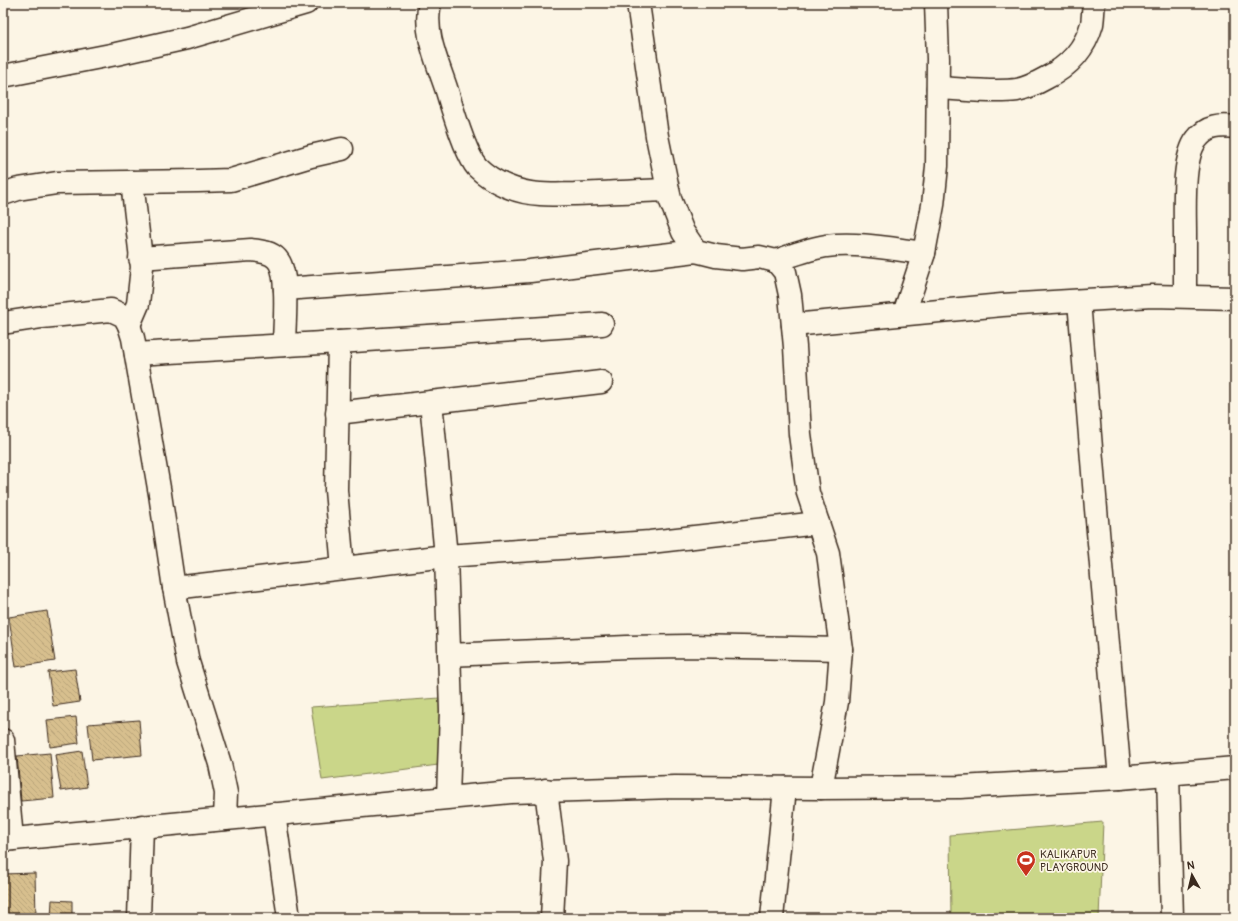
<svg xmlns="http://www.w3.org/2000/svg" width="1238" height="921" font-family="Pangolin,sans-serif">
<style>
.grass{fill:#cad689;stroke:#828054}
.building{fill:url(#building-back-hatch);stroke:#3b2a1e}
.lines{fill:none;stroke-linecap:round;stroke-linejoin:round}
.minor-casing{stroke:#3b2a1e;stroke-width:25}
.major-casing{stroke:#3b2a1e;stroke-width:25}
.minor{stroke:#fcf5e5;stroke-width:22}
.major{stroke:#fcf5e5;stroke-width:22}
.labels{text-anchor:middle;dominant-baseline:central;stroke-width:3.5;stroke-linejoin:round;paint-order:stroke}
.poi-label{font-size:11px;fill:#3b2a1e;stroke:#fcf5e5;text-anchor:start}
</style>
<defs>
<pattern id="building-back-hatch" width="6" height="6" patternUnits="userSpaceOnUse"><rect width="6" height="6" fill="#d7bf8e"/><path d="M-1 5l2 2M0 0l6 6M5-1l2 2" fill="none" stroke="#b9a47a"/></pattern>
</defs>
<rect width="100%" height="100%" fill="#fcf5e5"/>
<filter id="ink" filterUnits="userSpaceOnUse"><feTurbulence type="fractalNoise" baseFrequency=".025" numOctaves="2"/><feDisplacementMap in="SourceGraphic" scale="8" xChannelSelector="R" yChannelSelector="G"/><feConvolveMatrix kernelMatrix="1 2 1 2 8 2 1 2 1" color-interpolation-filters="sRGB"/></filter>
<g filter="url(#ink)">
<!-- grass -->
<g class="grass">
<polygon points="440,698 446,764 322,780 311,707"/>
<polygon points="1103,822 1099,918 951,918 950,835"/>
</g>
<!-- building -->
<g class="building">
<polygon points="47,611 55,661 16,667 9,617"/>
<polygon points="75,669 80,702 53,706 48,672"/>
<polygon points="76,717 79,743 50,747 47,720"/>
<polygon points="139,720 142,755 92,760 88,724"/>
<polygon points="82,751 87,787 61,791 55,755"/>
<polygon points="50,753 54,798 21,801 17,756"/>
<polygon points="35,873 36,918 3,918 3,874"/>
<polygon points="52,900 72,901 72,918 51,918"/>
<polygon points="207,914 208,918 178,918"/>
</g>
<g class="lines">
<defs>
<g id="minor">
<path d="M430 3C423 33 438 63 447 91 452 108 466 155 477 167 493 183 518 193 540 194 551 195 563 194 574 194 605 193 637 191 668 190"/>
<polyline points="638,3 657,136 670,199 683,232 696,251 716,256 742,259 759,257 776,261 785,272 790,295 795,347 800,434 808,493 828,553 841,649 837,702 821,788"/>
<polyline points="3,76 116,54 187,38 306,3"/>
<path d="M938 88C964 89 991 93 1017 90 1027 88 1037 83 1046 78 1068 67 1085 49 1092 24 1093 18 1093 10 1094 3"/>
<polyline points="3,194 18,189 57,183 198,181 231,180 311,156 342,149"/>
<path d="M140 258 251 250C260 251 271 252 277 259 290 273 284 325 284 345"/>
<path d="M776 261C792 255 809 249 826 246 858 242 892 249 924 253"/>
<polyline points="285,289 530,271 696,251"/>
<path d="M1185 296C1185 275 1185 253 1185 232 1185 209 1182 157 1197 139 1207 126 1220 125 1235 127"/>
<polyline points="1079,301 1096,509 1120,778"/>
<polyline points="904,314 924,253 933,205 937,166 938,59 936,3"/>
<polyline points="3,323 42,317 111,310 124,316 129,325 133,338 160,494 174,588 188,662 220,764 226,793 225,819"/>
<polyline points="129,325 138,304 142,267 132,182"/>
<polyline points="793,325 1002,305 1152,296 1235,298"/>
<polyline points="339,342 336,490 343,568"/>
<polyline points="136,354 339,342 602,324"/>
<polyline points="431,402 446,556 650,542 818,523"/>
<polyline points="337,413 601,382"/>
<polyline points="174,588 446,556 451,711 448,797"/>
<polyline points="449,655 627,647 687,646 841,649"/>
<polyline points="3,740 12,839"/>
<polyline points="1168,774 1172,918"/>
<polyline points="546,790 555,861 552,918"/>
<polyline points="274,814 289,918"/>
<polyline points="139,918 142,826"/>
<polyline points="772,918 785,788"/>
</g>
<polyline id="major" points="3,840 511,792 675,787 821,788 960,787 1120,778 1235,768"/>
</defs>
<!-- minor casing -->
<use href="#minor" class="minor-casing"/>
<!-- major casing -->
<use href="#major" class="major-casing"/>
<!-- minor -->
<use href="#minor" class="minor"/>
<!-- major -->
<use href="#major" class="major"/>
</g>
</g>
<!-- icons -->
<defs>
<symbol id="stadium-pin" viewBox="-11 -11 22 30"><path d="M0 17L-7.5 6A9.5 9.5 0 1 1 7.5 6Z" fill="#c8321e" stroke="#fcf5e5"/><path d="M0-5a6.5 5 0 1 0 0 10a6.5 5 0 1 0 0-10ZM-3.5-1.8h7v3.6h-7Z" fill="#fff"/></symbol>
</defs>
<g fill-rule="evenodd">
<use href="#stadium-pin" x="1015" y="849" width="22" height="30"/>
</g>
<g class="labels">
<!-- poi labels -->
<g class="poi-label">
<text x="1040" y="854">KALIKAPUR<tspan x="1040" dy="13">PLAYGROUND</tspan></text>
</g>
</g>
<!-- margin -->
<rect width="1238" height="921" fill="none" stroke="#fcf5e5" stroke-width="16"/>
<rect x="8" y="8" width="1222" height="905" fill="none" stroke="#3b2a1e" stroke-width="1.5" filter="url(#ink)"/>
<!-- north arrow -->
<g transform="translate(1192 875) rotate(352)" stroke="#fcf5e5" stroke-width="3" paint-order="stroke">
<path d="M0-3L7 15L0 10L-7 15Z" fill="#3b2a1e"/>
<text y="-6" font-size="11" font-weight="bold" text-anchor="middle" fill="#3b2a1e">N</text>
</g>
</svg>
